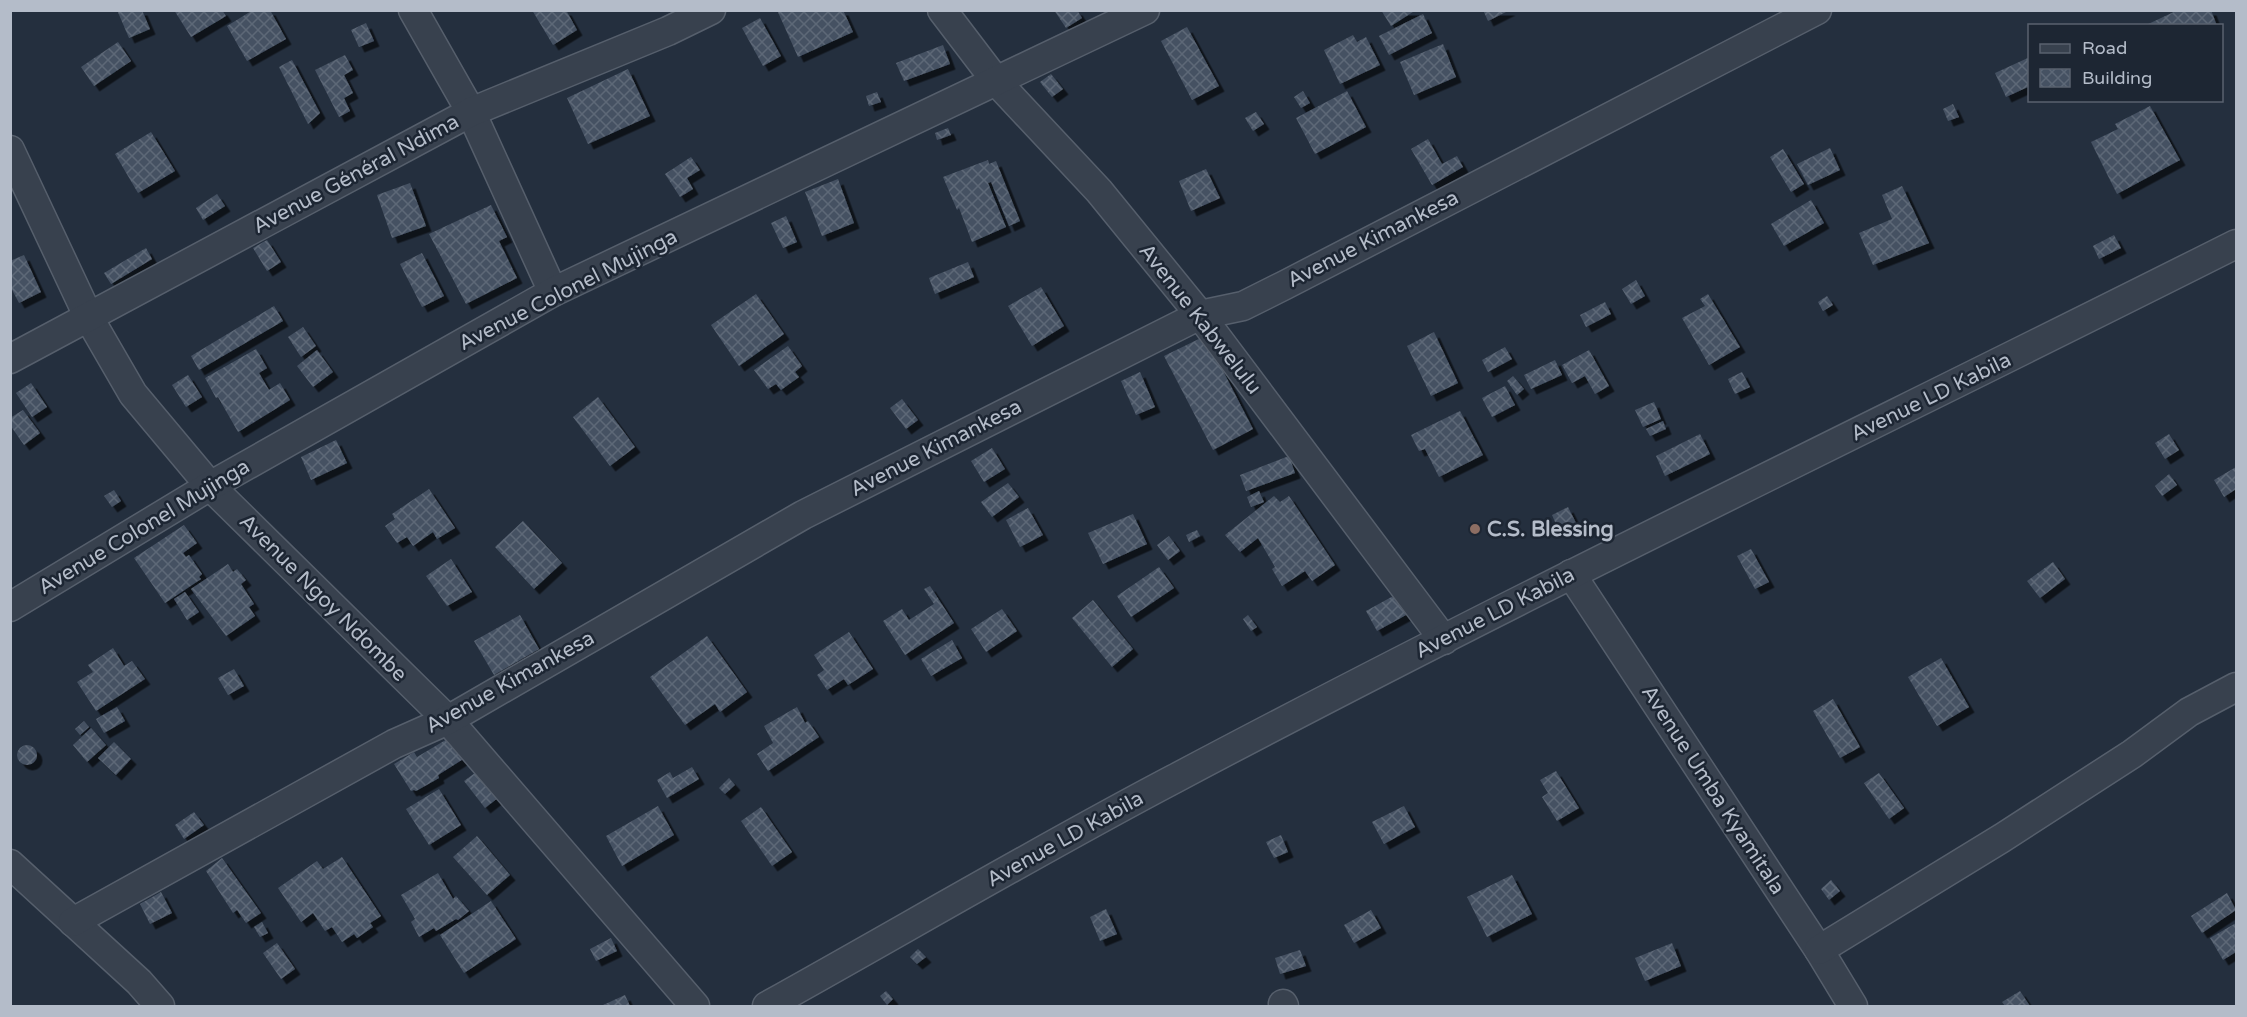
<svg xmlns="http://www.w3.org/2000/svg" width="2247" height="1017" font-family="'Varela Round',sans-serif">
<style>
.building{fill:url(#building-cross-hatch);filter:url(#shadow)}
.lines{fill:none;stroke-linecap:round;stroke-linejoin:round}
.minor-casing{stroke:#565f6c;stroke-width:31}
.minor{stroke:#38414e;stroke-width:28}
.education-dot{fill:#8d6e63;stroke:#1d2633;stroke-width:2}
.labels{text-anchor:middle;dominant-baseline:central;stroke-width:5;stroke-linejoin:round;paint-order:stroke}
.street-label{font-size:21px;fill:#b4bcc9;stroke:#1d2633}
.poi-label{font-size:21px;font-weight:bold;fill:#b4bcc9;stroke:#1d2633;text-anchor:start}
</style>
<defs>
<pattern id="building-cross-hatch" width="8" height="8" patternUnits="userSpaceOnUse" patternTransform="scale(1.5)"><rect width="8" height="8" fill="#455162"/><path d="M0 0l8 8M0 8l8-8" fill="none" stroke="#5d6877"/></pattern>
<filter id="shadow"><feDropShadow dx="5.5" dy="5.5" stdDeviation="0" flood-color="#0009"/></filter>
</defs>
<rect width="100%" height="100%" fill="#242f3e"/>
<!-- building -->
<g class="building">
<polygon points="117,10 142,10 150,29 129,38"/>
<polygon points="174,10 222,10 226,16 191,37"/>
<polygon points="253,10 270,10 286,39 247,61 227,26"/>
<polygon points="532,10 566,10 577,30 553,45"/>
<polygon points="777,10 843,10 853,32 798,57"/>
<polygon points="1054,10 1077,10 1082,18 1066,28"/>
<polygon points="1381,10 1416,10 1391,26"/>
<polygon points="1483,10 1510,10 1488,21"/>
<polygon points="2178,10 2211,10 2217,26 2144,26"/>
<polygon points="1423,14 1432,33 1389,55 1379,36"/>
<polygon points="760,18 781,56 763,66 742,28"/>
<polygon points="366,23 374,41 359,47 351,30"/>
<polygon points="1187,27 1219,86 1192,100 1161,41"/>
<polygon points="1353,35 1357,42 1366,37 1380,65 1340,84 1324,50"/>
<polygon points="118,42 131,61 94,86 81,67"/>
<polygon points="1443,44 1456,77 1414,95 1400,62"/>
<polygon points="943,45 950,64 904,81 896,63"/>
<polygon points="345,55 353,70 344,75 353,93 344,98 350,111 339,117 315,70"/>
<polygon points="2030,57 2030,86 2006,97 1995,73"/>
<polygon points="292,60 320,113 308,124 279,67"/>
<polygon points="628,69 650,116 588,144 567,98"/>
<polygon points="1051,74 1063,89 1052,97 1040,82"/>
<polygon points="1303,91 1310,103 1301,108 1294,97"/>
<polygon points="1347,91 1366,127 1315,154 1296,118"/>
<polygon points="877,92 881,102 869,106 866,96"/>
<polygon points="1953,104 1959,117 1948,121 1943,109"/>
<polygon points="2150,106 2180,160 2117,194 2091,142 2118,129 2115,124"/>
<polygon points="1256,112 1264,124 1253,131 1245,118"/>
<polygon points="948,128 951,135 937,140 935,133"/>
<polygon points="151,132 175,171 138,193 115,154"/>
<polygon points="1428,139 1442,164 1457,156 1463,167 1432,185 1411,149"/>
<polygon points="1830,148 1840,170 1808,185 1797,164"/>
<polygon points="1783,149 1804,184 1791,192 1770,157"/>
<polygon points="691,157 700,170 687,178 693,189 680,197 665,174"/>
<polygon points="988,160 989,164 996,161 1020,221 1009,226 991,182 988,183 1006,227 972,242 959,208 957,210 943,177"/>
<polygon points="1206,169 1220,198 1191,211 1179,181"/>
<polygon points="838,179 854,223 822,236 805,192"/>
<polygon points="410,183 426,226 392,238 377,195"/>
<polygon points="1902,186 1929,243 1873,265 1859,233 1892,219 1882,195"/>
<polygon points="217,194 225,206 203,220 196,208"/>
<polygon points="1811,200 1824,223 1784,246 1771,224"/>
<polygon points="491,205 507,237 499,241 517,278 466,304 429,234"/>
<polygon points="786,216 797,242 783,248 771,223"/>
<polygon points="2114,235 2121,248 2099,259 2093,246"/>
<polygon points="267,240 281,262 267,271 253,248"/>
<polygon points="146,248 152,259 111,284 104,273"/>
<polygon points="422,253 444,296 422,307 400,264"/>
<polygon points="24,255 41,292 19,303 10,286 10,261"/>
<polygon points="968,262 974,277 935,294 929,278"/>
<polygon points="1636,280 1645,296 1631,304 1622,289"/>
<polygon points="1041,287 1064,326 1032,346 1008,306"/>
<polygon points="756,294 784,334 739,366 711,325"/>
<polygon points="1708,294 1740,347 1709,365 1682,318 1705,306 1700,299"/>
<polygon points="1827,296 1833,305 1823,311 1818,302"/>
<polygon points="1605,302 1611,314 1586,327 1580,315"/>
<polygon points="274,306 283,321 199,370 191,356"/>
<polygon points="303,327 316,346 301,357 288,337"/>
<polygon points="1434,332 1458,383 1431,396 1407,346"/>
<polygon points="1205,336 1253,429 1213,450 1164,356"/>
<polygon points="788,346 802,366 795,372 799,377 781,390 776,384 768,389 754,370"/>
<polygon points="1505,347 1512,359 1488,372 1482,360"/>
<polygon points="256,349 267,368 259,373 269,390 280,383 290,400 238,432 218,397 216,398 205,378"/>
<polygon points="317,350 333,372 313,387 297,366"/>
<polygon points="1589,350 1609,386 1595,394 1585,376 1572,383 1562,365"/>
<polygon points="1555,360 1562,375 1531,389 1524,375"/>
<polygon points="1140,372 1155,407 1136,415 1121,381"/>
<polygon points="1742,372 1750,387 1735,394 1728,379"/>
<polygon points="188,375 202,397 186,407 172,385"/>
<polygon points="1513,376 1524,389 1517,395 1507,381"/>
<polygon points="31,383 47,407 32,417 16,393"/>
<polygon points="1505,386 1515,405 1492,417 1482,398"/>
<polygon points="598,397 635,447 610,466 573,417"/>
<polygon points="902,399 918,420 906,429 890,408"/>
<polygon points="1654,402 1661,419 1643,427 1635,410"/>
<polygon points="23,410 40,433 24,445 10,425 10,418"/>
<polygon points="1460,411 1483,455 1439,477 1425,449 1419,451 1411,435"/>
<polygon points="1663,421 1666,429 1650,436 1646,429"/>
<polygon points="1700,434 1710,454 1665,476 1656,456"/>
<polygon points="2169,434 2179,450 2165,459 2155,443"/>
<polygon points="336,440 347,463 311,480 301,457"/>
<polygon points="992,448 1005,469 984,482 971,461"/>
<polygon points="1289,456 1295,473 1246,491 1240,475"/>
<polygon points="2236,467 2236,489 2224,497 2214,480"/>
<polygon points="2169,474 2177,485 2162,496 2155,486"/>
<polygon points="1008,483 1019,497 992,517 981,502"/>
<polygon points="429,489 455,528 437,539 433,532 413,546 407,537 397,543 385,526 395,519 392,514"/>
<polygon points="114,490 121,501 112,507 104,496"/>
<polygon points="1259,491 1264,502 1251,507 1247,497"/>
<polygon points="1274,496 1280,502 1289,496 1335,565 1312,581 1305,571 1282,586 1272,569 1275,567 1258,538 1240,552 1225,535"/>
<polygon points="1568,507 1576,523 1559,531 1552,515"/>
<polygon points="1028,508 1043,535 1020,547 1006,520"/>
<polygon points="1133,514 1147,544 1103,564 1088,533"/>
<polygon points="523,521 562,563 534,589 495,547"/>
<polygon points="184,525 197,543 183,553 186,557 189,555 202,574 199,577 201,579 165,603 134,558"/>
<polygon points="1197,530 1200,536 1189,542 1186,535"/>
<polygon points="1169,536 1180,551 1168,560 1157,545"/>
<polygon points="1751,549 1769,582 1755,589 1737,556"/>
<polygon points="451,559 472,592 447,606 426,576"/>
<polygon points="2053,562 2065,579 2040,598 2027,581"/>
<polygon points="228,564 233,572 237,569 246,580 241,584 254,604 249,607 255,616 226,636 191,589"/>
<polygon points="1159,567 1174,588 1131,617 1117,596"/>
<polygon points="930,586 954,623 905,655 883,621 902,609 909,620 934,604 924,589"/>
<polygon points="185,592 199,612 187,620 174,599"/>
<polygon points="1395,595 1406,615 1377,631 1366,611"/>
<polygon points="1093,600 1133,649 1112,667 1072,618"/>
<polygon points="1002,609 1017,631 986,652 971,629"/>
<polygon points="520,615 539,649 494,675 474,641"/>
<polygon points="1248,615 1257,627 1251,631 1243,619"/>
<polygon points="849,632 873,669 848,685 844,679 827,690 817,675 824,670 814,655"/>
<polygon points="707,636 747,692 720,712 715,704 685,725 650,677"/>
<polygon points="952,640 962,658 931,676 921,659"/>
<polygon points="113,648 124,666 132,661 145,679 96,711 77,682 93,672 88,665"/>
<polygon points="1941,658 1969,707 1937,726 1908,677"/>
<polygon points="234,669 244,686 228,695 218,678"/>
<polygon points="1833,699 1860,747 1840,758 1813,711"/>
<polygon points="117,707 125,721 104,733 96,719"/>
<polygon points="797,707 805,723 808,721 819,737 768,771 757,754 773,743 764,726"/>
<polygon points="84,721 89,727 80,735 75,729"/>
<polygon points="91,728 106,745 87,762 73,745"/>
<polygon points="449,738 468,756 438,775 439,778 416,791 414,790 411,791 394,764 414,752 417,757"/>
<polygon points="114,742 131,759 116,775 98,758"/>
<circle cx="27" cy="755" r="10"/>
<polygon points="692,767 699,779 667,798 657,780 670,772 673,778"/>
<polygon points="479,770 499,797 485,808 464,781"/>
<polygon points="1556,771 1579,808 1557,821 1542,797 1548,793 1540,780"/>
<polygon points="1879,773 1904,808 1889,819 1864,783"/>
<polygon points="729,778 735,785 725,794 719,788"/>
<polygon points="439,789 461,825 429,845 406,809"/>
<polygon points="658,806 674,835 622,866 606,836"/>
<polygon points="1404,806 1415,827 1384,844 1372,822"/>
<polygon points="761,807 792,852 772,866 741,821"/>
<polygon points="194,812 204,825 184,839 175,825"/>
<polygon points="1281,835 1288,852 1274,858 1266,842"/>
<polygon points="477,836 510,875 487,895 453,857"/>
<polygon points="342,857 381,916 370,923 373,927 357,938 354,934 342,942 332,927 325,931 313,913 301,922 278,888 317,861 323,869"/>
<polygon points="222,858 261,913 246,923 237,910 233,913 206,871"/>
<polygon points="438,873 453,899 456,896 469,911 458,920 456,919 436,931 434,928 419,937 411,922 415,919 401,895"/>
<polygon points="1512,875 1532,914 1487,937 1467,897"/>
<polygon points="1831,880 1840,891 1829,900 1821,889"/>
<polygon points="161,892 172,913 150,924 140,904"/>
<polygon points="2227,893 2236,910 2202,933 2191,916"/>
<polygon points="491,901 516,939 464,973 440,935"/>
<polygon points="1106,909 1117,934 1100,941 1090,917"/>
<polygon points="1371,910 1381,928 1354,943 1344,925"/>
<polygon points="262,922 268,933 260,937 254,927"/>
<polygon points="2236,923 2236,952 2223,960 2210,938"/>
<polygon points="611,938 617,951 596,961 590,949"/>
<polygon points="277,943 295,969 281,979 263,953"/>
<polygon points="1672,943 1681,966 1645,981 1635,958"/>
<polygon points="918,949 926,957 917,964 910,957"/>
<polygon points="1300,950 1306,966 1280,974 1275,958"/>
<polygon points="886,991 893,999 887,1005 880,996"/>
<polygon points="2020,991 2030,1006 2005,1006 2002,1002"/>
<polygon points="625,995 630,1006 601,1006"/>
</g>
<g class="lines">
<defs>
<g id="minor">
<polyline points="413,10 471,112 553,292"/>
<polyline points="942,10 996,81 1099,191 1200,315 1444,640"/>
<polyline points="10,150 89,318 133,394 210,486 448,720 695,1006"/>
<polyline points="10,359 471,112 668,31 711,10"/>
<polyline points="1571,574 1819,950 1853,1006"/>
<polyline points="10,607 210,486 553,292 1145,10"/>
<polyline points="10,864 139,982 160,1006"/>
<polyline points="73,922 394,744 448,720 803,515 1200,315 1243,306 1285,285 1817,10"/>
<polyline points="1819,950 2002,838 2132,754 2189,712 2236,687"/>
<polyline points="1283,1004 1284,1006"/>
<path d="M767 1006C902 931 1037 851 1174 779 1524 593 1882 422 2236 244"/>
</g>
</defs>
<!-- minor casing -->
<use href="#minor" class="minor-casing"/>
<!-- minor -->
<use href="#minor" class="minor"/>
</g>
<!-- markers -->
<circle class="education-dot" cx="1475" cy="529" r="6"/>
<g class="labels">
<!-- street labels -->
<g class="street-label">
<text transform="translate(356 174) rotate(-28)">Avenue Général Ndima</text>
<text transform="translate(1373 239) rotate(-27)">Avenue Kimankesa</text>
<text transform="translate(568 290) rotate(-27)">Avenue Colonel Mujinga</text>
<text transform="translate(1200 319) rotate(52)">Avenue Kabwelulu</text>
<text transform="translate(1931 397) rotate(-26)">Avenue LD Kabila</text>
<text transform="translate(936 448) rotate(-27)">Avenue Kimankesa</text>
<text transform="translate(144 527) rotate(-31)">Avenue Colonel Mujinga</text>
<text transform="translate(323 598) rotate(45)">Avenue Ngoy Ndombe</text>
<text transform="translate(1495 613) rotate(-27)">Avenue LD Kabila</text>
<text transform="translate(510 682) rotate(-29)">Avenue Kimankesa</text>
<text transform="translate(1713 790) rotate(57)">Avenue Umba Kyamitala</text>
<text transform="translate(1065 839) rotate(-29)">Avenue LD Kabila</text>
</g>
<!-- poi labels -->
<g class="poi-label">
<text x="1487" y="529">C.S. Blessing</text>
</g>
</g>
<!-- border -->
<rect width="2247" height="1017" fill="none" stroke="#b4bcc9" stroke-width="24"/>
<!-- legend -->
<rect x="2028" y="24" width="195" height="78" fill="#1d2633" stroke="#59626f" stroke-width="1.5"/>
<rect x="2040" y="44" width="30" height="9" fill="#38414e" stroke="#59626f" stroke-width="1.5"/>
<text x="2082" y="54" font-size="18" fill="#b4bcc9">Road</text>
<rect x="2040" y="69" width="30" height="18" fill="url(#building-cross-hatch)" stroke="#59626f" stroke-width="1.5"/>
<text x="2082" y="84" font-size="18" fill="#b4bcc9">Building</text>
</svg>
